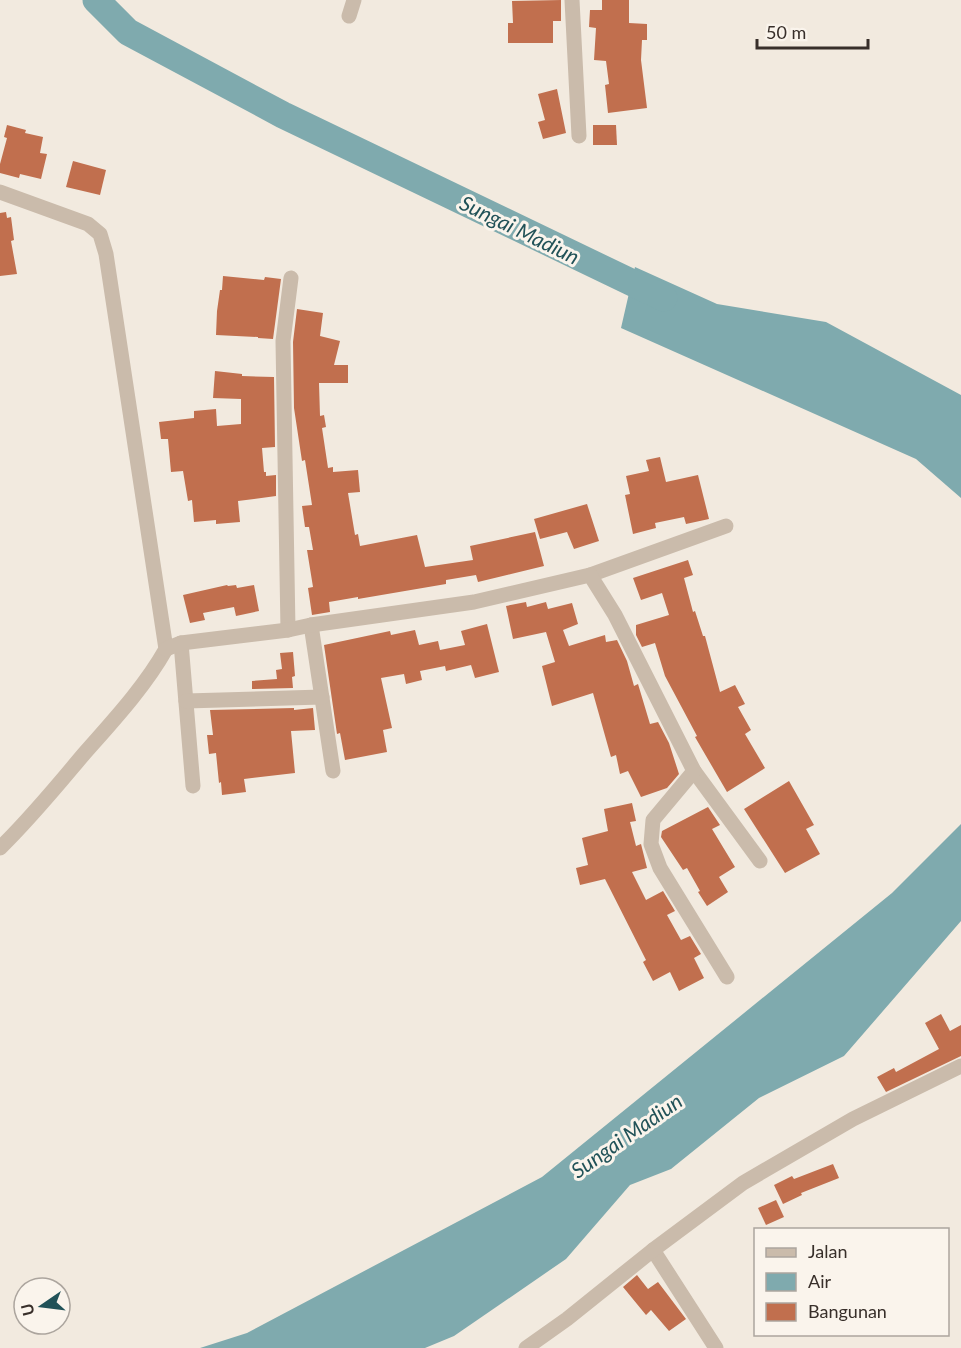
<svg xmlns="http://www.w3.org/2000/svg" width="961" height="1348" font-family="Lato,sans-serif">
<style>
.water{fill:#7faaae}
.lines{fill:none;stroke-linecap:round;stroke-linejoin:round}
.river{stroke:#7faaae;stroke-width:27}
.building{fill:#c16f4e}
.minor{stroke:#cabbab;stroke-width:15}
.labels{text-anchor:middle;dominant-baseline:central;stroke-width:6;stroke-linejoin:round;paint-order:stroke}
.water-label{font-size:21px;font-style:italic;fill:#215258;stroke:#faf4ec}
</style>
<rect width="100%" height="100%" fill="#f2eadf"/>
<!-- water -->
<g class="water">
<polygon points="635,267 717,304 826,322 961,395 961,498 916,459 621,328"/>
<polygon points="961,824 961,921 844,1056 759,1098 671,1169 630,1185 566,1259 454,1336 425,1348 200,1348 247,1333 542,1177 892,893"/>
</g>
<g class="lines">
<!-- river -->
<polyline class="river" points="96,0 128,32 283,115 664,298"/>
</g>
<!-- building -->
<g class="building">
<polygon points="561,0 561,21 553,21 553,43 508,43 508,23 513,23 512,1"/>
<polygon points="602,0 629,0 629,23 647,24 647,40 642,40 641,60 647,108 608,113 605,85 609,84 606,61 594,60 596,28 589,27 590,10 602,10"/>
<polygon points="557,89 566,133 543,139 538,122 545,120 538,94"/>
<polygon points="7,125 26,130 25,133 43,137 40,153 47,154 41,179 20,174 19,178 0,173 0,164 7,138 4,137"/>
<polygon points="593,125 616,125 617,145 593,145"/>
<polygon points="73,161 106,170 100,195 66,187"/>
<polygon points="6,212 7,218 11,217 14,240 11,241 17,274 0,276 0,213"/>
<polygon points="223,276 264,280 265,277 281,279 273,339 258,338 258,337 216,335 217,311 220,290 222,290"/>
<polygon points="297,309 323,313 320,336 340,341 334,365 348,365 348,383 319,383 320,416 324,415 326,427 322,428 328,468 333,467 333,472 358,470 360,492 348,493 355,535 358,534 360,546 417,535 425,567 473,560 470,546 535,532 544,566 478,582 476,575 446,580 446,584 358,599 358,597 329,602 330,612 312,615 308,588 313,587 307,550 313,550 309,527 305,527 302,506 312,505 305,460 302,461 294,408 293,342"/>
<polygon points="215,371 242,374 242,376 274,377 275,447 262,448 264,472 266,472 266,476 276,475 276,496 238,501 240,522 216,524 216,520 194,522 192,500 188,501 183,471 171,472 168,439 161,439 159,422 194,418 194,411 216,409 217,426 241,424 241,399 213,398"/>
<polygon points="660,457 666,482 698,475 709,519 686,524 684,517 655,523 656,528 633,534 625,495 630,494 626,476 649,471 646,460"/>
<polygon points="587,504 599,541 574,549 567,532 540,539 534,519"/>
<polygon points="688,560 693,575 684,578 693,612 695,611 703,636 705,636 720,692 735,685 745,704 738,707 751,730 745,734 765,768 727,792 695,737 697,736 665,676 655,643 642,647 636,635 636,625 669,615 662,593 641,600 633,578"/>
<polygon points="227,585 228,586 236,585 237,588 254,585 259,611 236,616 234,607 203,613 205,620 190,623 183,595"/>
<polygon points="526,602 527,607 546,602 548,609 572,603 578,624 563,630 569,646 605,635 606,642 617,640 627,661 634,686 638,684 650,724 658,722 669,743 679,774 667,788 641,797 628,771 620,774 616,755 611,757 593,693 552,706 542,666 555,662 546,632 513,639 506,606"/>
<polygon points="487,624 499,672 475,678 471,665 446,671 445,666 420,671 422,680 406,684 404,674 381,678 392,728 383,730 387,752 345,760 340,733 337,734 324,645 390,631 391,635 415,630 419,645 438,641 440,650 465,645 461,631"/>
<polygon points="293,652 295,676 292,677 293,688 252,689 252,681 277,679 276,670 282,669 280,653"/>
<polygon points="294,708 294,710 313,708 315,730 291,731 295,773 244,779 246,792 222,795 221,782 219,783 216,753 209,754 207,735 213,735 210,710"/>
<polygon points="789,781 814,825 806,829 820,854 785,873 744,809"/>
<polygon points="632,803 636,821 630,822 636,846 641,844 647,868 632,872 646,900 663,891 675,911 667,915 681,940 690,936 701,954 694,958 704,978 679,991 670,972 653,981 643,962 646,960 605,879 580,885 576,868 588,865 582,838 608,831 604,809"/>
<polygon points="708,807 720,825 712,829 735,867 719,877 728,892 707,906 698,892 700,891 687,868 683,870 661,837 662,831"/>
<polygon points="941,1014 950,1031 961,1025 961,1056 886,1092 877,1077 894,1068 896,1072 939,1049 925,1023"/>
<polygon points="833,1164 839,1178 801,1193 802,1195 783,1204 774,1185 792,1176 794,1179"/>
<polygon points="776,1200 784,1217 766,1225 758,1208"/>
<polygon points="637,1275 648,1289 658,1282 686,1319 669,1331 651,1310 646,1315 623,1287"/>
</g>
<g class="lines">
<!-- minor -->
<g class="minor">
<polyline points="572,0 579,136"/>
<polyline points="349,16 354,0"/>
<path d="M0 192 88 224 100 234 106 254 166 649C144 688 112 722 83 755 56 787 30 819 0 848"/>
<polyline points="590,575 726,526"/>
<polyline points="311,625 333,771"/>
<polyline points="288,630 283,341 291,278"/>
<polyline points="181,643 193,786"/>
<polyline points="166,649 181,643 288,630 311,625 474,602 590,575 615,615 694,771 760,861"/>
<polyline points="186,701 322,697"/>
<polyline points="694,771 653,820 651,844 660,868 727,977"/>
<polyline points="653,1250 716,1348"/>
<polyline points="526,1348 567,1319 653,1250 743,1183 853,1119 961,1066"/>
</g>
</g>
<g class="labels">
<!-- water labels -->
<g class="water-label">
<text transform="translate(520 229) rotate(26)">Sungai Madiun</text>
<text transform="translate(626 1135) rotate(-35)">Sungai Madiun</text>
</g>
</g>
<!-- legend -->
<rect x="754" y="1228" width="195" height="108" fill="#faf4ec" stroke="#aca59e" stroke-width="1.5"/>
<rect x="766" y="1248" width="30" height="9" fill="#cabbab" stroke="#aca59e" stroke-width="1.5"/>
<text x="808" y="1258" font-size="18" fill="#382f2a">Jalan</text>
<rect x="766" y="1273" width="30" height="18" fill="#7faaae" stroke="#aca59e" stroke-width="1.5"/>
<text x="808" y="1288" font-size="18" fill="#382f2a">Air</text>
<rect x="766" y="1303" width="30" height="18" fill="#c16f4e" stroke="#aca59e" stroke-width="1.5"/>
<text x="808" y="1318" font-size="18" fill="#382f2a">Bangunan</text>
<!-- north arrow -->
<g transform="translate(42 1306) rotate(256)"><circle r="28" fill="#faf4ec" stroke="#aca59e" stroke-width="1.5"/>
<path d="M0-4.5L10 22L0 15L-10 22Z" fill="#215258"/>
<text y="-9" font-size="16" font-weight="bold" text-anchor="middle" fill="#382f2a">U</text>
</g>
<!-- scale -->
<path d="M757 39v9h111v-9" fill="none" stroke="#382f2a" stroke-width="3"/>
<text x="766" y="39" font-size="18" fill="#382f2a" stroke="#faf4ec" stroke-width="4.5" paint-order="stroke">50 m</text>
</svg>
